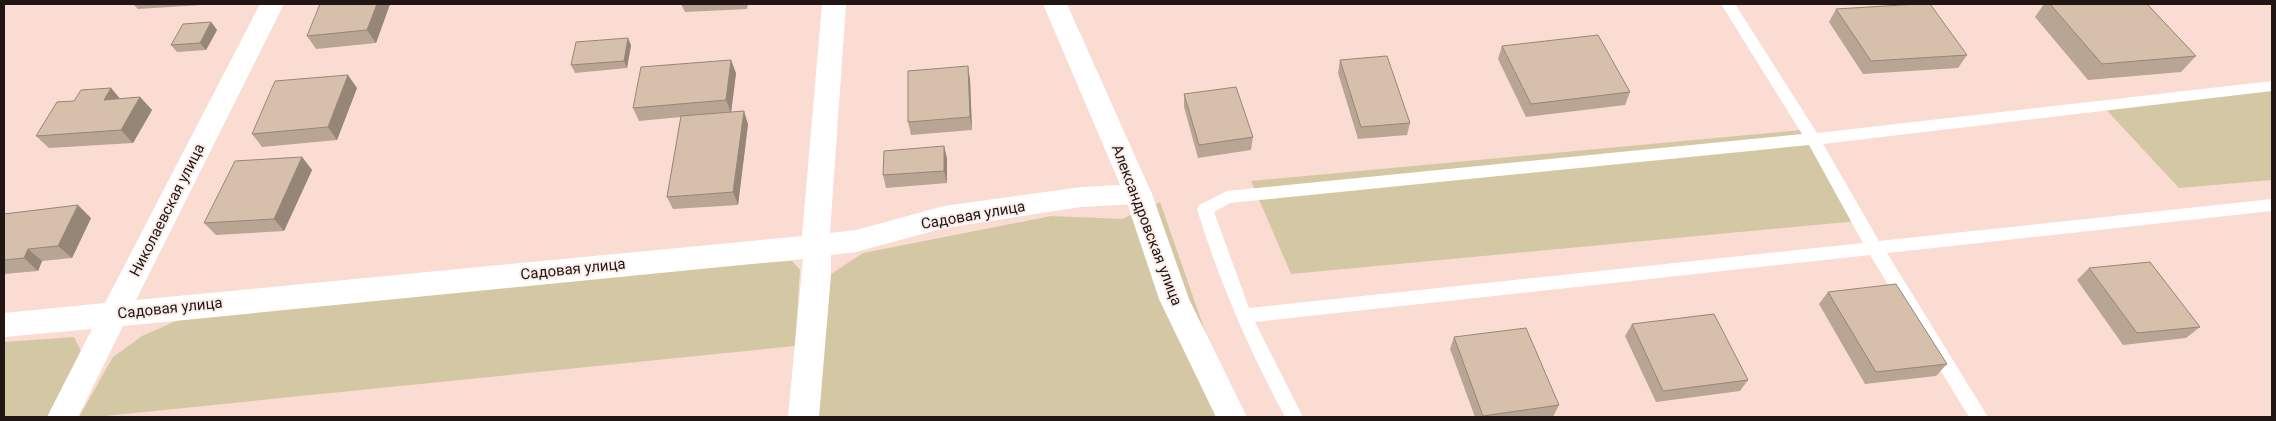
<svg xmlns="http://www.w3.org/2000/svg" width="2276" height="421" font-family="Roboto,sans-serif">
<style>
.green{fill:#d4c8a4}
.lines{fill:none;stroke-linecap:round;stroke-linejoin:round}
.lane{fill:#fff;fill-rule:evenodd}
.street{fill:#fff;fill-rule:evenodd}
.secondary{fill:#fff;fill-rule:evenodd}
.wall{fill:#b8a594}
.shaded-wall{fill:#968678}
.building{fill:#d6c0ac;stroke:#968678}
.labels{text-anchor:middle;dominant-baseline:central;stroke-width:4;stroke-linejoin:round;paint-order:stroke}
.street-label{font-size:15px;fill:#211614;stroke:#fbeeea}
</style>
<rect width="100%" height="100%" fill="#fbdcd3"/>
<!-- green -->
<g class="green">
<polygon points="2272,83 2272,180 2179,188 2098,101"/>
<polygon points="1802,130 1858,221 1291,274 1251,181"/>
<polygon points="1160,202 1235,417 818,417 831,274 863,253 1051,216 1122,219"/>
<polygon points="792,261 800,270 795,346 95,417 79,417 113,357 142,336 176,321 205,314 564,277"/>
<polygon points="74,337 83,355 52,417 4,417 4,342"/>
</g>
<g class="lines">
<!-- lane -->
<path class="lane" d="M1721 4H1735L1817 133 2272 81V91L1823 144 1879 241 2272 199V211L1887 253 1988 417H1969L1870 255 1255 322 1303 417H1285C1249 350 1219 281 1197 209L1199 205 1227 191 1802 134ZM1809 145 1863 243 1249 308 1214 212 1230 203Z"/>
<!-- street -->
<polygon class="street" points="260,4 284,4 136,300 802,236 822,4 846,4 830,233 856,230 944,206 1081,187 1138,184 1148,187 1152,194 1148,201 1138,204 1081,207 944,228 856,252 831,255 831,274 819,417 788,417 803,259 123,326 78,417 47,417 92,329 4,337 4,313 105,303"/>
<!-- secondary -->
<polygon class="secondary" points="1043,4 1067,4 1152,194 1189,299 1247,417 1216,417 1159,299 1124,194"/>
</g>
<!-- wall -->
<g class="wall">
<polygon points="133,4 217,4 138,9"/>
<polygon points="390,4 376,43 316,49 307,36"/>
<polygon points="681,4 748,4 747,9 685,12"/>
<polygon points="2044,4 2147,4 2196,56 2181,72 2088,80 2035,17"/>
<polygon points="1836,9 1967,55 1958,68 1863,74 1829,22"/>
<polygon points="211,22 217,30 206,50 177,52 171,45"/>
<polygon points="631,45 627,68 575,73 571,65"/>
<polygon points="1502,46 1630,92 1625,105 1526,117 1498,59"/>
<polygon points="1340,60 1410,123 1407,135 1358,139 1338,73"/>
<polygon points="736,73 731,112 748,124 738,205 673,209 667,197 681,117 639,121 633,108"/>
<polygon points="970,79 972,130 911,135 908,122"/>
<polygon points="111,88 120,99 140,97 152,110 133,143 49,148 36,136 74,101"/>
<polygon points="357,88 337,140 262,147 252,134"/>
<polygon points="1184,94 1253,137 1251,150 1198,158 1184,107"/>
<polygon points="944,146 947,159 947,183 886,188 883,175"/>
<polygon points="302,157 312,170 284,231 216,235 204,223"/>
<polygon points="4,214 91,218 72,258 42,261 38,271 4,274"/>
<polygon points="2089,268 2200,327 2186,338 2123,345 2077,280"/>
<polygon points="1828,292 1947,364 1936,376 1865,384 1819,304"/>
<polygon points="1632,324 1748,380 1740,391 1656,402 1625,336"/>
<polygon points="1454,337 1559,405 1553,417 1475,417 1450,349"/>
</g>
<!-- shaded-wall -->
<g class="shaded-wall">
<polygon points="377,4 390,4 376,43 367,30"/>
<polygon points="211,22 217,30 206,50 200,43"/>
<polygon points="628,38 631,45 627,68 624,61"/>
<polygon points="731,60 736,73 731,113 726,100"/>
<polygon points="968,66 970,79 972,130 970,117"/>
<polygon points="348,75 357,88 337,140 328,127"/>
<polygon points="111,88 122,101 104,100"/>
<polygon points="140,97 152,110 133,143 121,130"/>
<polygon points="744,111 748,124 738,205 733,192"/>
<polygon points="944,146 947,159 947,183 944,171"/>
<polygon points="302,157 312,170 284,231 274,219"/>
<polygon points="78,205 91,218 72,258 58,246"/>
<polygon points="28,249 42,261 38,271 24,258"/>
</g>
<!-- building -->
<g class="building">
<polygon points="320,4 377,4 367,30 307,36"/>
<polygon points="1918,4 1930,4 1967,55 1871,61 1836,9"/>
<polygon points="2050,4 2147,4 2196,56 2102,64"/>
<polygon points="211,22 200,43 171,45 183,24"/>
<polygon points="1598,35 1630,92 1531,104 1502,46"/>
<polygon points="628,38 624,61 571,65 576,42"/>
<polygon points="1387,56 1410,123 1361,127 1340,60"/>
<polygon points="731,60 726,100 633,108 641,67"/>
<polygon points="968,66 970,117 908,122 908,71"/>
<polygon points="348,75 328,127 252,134 275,81"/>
<polygon points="1236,87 1253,137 1199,145 1184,94"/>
<polygon points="111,88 104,100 140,97 121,130 36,136 57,102 74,101 81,90"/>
<polygon points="744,111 733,192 667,197 681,116"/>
<polygon points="944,146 944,171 883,175 884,151"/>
<polygon points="302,157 274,219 204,223 235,161"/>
<polygon points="78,205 58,246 28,249 24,258 4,260 4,214"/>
<polygon points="2150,262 2200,327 2137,333 2089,268"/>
<polygon points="1896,284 1947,364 1876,372 1828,292"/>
<polygon points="1714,314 1748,380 1663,391 1632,324"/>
<polygon points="1526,328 1559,405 1483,416 1454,337"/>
</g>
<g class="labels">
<!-- street labels -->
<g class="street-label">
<text transform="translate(167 210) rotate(-63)">Николаевская улица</text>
<text transform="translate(973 215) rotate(-10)">Садовая улица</text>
<text transform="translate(1147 225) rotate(69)">Александровская улица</text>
<text transform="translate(573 269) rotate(-6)">Садовая улица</text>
<text transform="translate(170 308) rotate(-6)">Садовая улица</text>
</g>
</g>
<!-- border -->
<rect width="2276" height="421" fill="none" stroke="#211614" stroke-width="10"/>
</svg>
